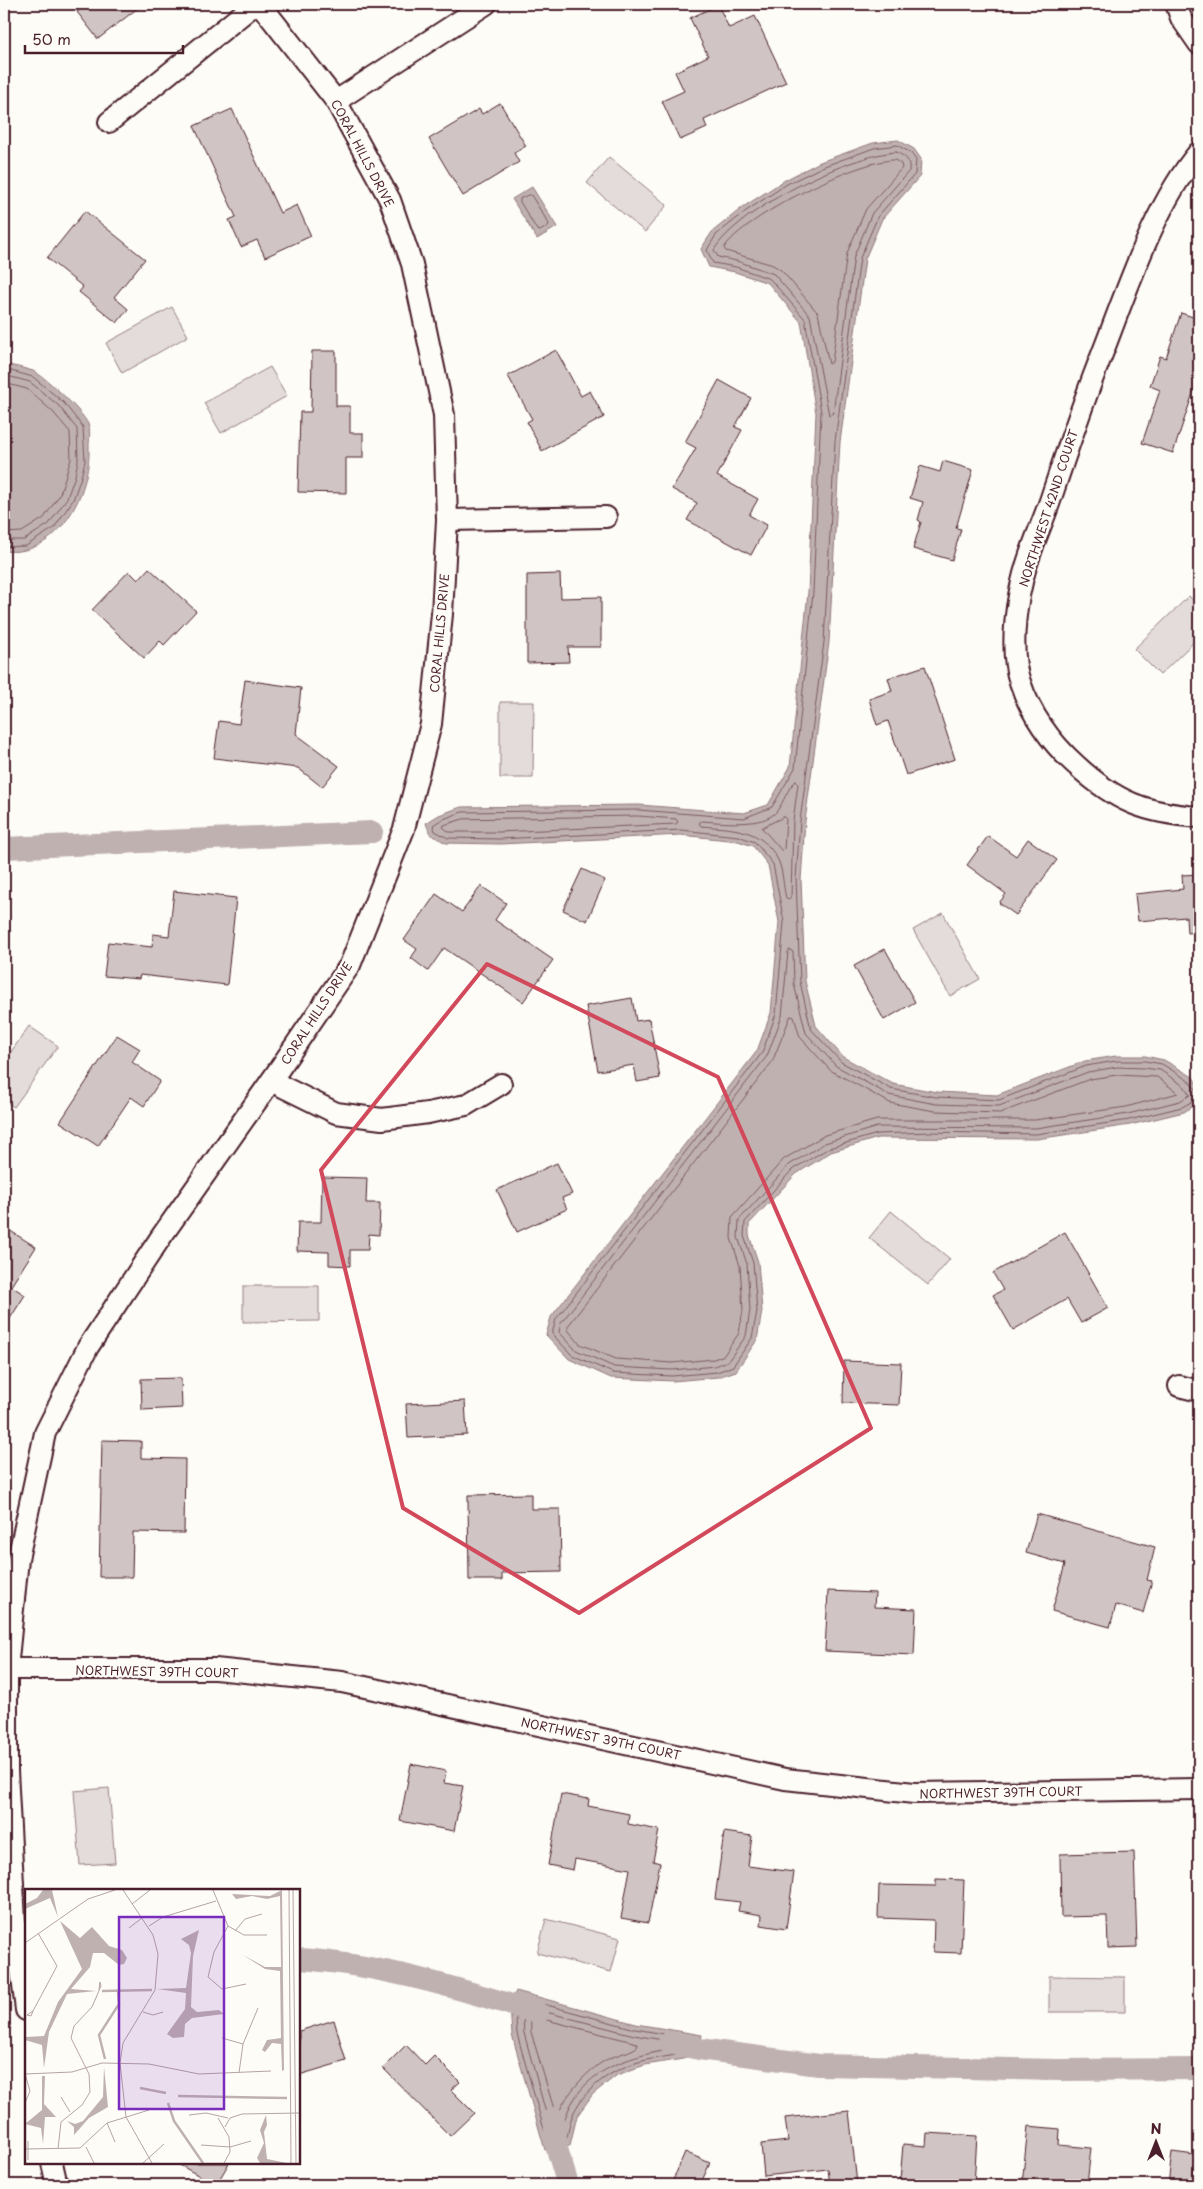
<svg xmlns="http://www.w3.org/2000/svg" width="1203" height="2189" font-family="'Playpen Sans',sans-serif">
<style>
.green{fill:#e3dcda;stroke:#967e82}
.water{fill:#c0b1b1;stroke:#91777b}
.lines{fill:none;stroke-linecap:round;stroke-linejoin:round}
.shore{stroke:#795961;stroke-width:1}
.canal{stroke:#c0b1b1;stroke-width:22}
.building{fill:#d0c5c4;stroke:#4a1f2b}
.minor-casing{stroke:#4a1f2b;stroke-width:24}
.minor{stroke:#fdfcf7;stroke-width:20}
.marked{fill:none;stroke:#d1495b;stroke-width:4;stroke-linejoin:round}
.labels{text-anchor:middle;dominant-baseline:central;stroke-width:4.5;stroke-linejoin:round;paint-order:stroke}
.street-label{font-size:12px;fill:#4a1f2b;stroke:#fdfcf7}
.inset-river{fill:none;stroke:#c0b1b1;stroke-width:2.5}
.inset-road{fill:none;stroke:#b5a4a5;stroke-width:1}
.view{fill:#7b2cbf;fill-opacity:0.15;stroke:#7b2cbf;stroke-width:2.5}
.inset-edge{fill:none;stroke:#4a1f2b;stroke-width:2.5}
</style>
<rect width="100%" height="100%" fill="#fdfcf7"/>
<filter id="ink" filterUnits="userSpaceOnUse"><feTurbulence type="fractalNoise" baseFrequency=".02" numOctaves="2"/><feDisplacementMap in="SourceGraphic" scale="10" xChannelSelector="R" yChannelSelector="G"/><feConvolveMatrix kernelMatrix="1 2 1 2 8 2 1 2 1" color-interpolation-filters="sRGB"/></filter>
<g filter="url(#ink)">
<!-- green -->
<g class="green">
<polygon points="609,157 667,205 645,232 587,183"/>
<polygon points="172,307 188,336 122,373 106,343"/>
<polygon points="270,367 287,396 221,433 204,403"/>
<polygon points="1189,596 1199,607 1199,637 1160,675 1134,649"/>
<polygon points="500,702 534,702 533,778 500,778"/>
<polygon points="943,913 980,979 950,996 913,930"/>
<polygon points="29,1026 58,1046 14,1107 4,1100 4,1062"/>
<polygon points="891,1211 950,1259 928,1285 869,1238"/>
<polygon points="243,1286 319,1286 319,1321 243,1322"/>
<polygon points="109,1788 115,1863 80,1865 74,1791"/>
<polygon points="546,1919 620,1938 611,1972 537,1953"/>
<polygon points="1049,1976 1125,1977 1125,2012 1049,2012"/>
</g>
<!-- water -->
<g class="water">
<polygon points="898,140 914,149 921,159 920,176 882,219 865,259 840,442 829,642 805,821 801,880 805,981 816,1026 843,1057 893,1084 937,1092 997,1095 1085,1061 1116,1056 1145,1056 1164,1060 1193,1077 1199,1087 1199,1102 1184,1112 1130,1125 1037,1139 878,1138 831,1152 796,1174 749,1224 749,1235 758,1262 762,1311 757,1340 736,1371 718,1377 673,1381 611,1378 569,1359 546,1335 551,1317 757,1051 771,1013 779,922 768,865 753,846 738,841 681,835 500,844 446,843 430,834 426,823 439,815 461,807 639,805 744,813 768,805 790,767 808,592 816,413 801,322 768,283 735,272 709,267 701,249 712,232 743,207 785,180 820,162 873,143"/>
<polygon points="532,187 557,227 537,239 512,199"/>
<path d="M4 364C13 366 24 368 33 371 46 377 82 411 88 424 91 429 89 440 89 447 91 493 58 558 4 551Z"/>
<polygon points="516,1991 636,2024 702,2035 699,2049 683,2059 645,2065 617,2075 593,2094 577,2116 570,2145 545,2150 512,2035 510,2005"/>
</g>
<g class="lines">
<!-- shore -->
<g class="shore">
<path d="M896 152C906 157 910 159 909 171L872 213 854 256 833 413 829 415 810 316 774 274 737 261 718 257 714 250C739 209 848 155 896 152Z"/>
<path d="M895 160 901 164 902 168 866 209 847 253 832 362 829 364 818 313 782 271 773 265 726 251 724 248C743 217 859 159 895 160Z"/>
<polygon points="528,195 531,195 549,224 548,226 540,231 537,230 520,202 520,199"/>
<polyline points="4,369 33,377 63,402 83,427 85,461 81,477 73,500 54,528 26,546 4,547"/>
<polyline points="4,375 30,382 59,406 77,429 78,460 75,476 67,498 49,524 24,540 4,540"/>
<polyline points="4,383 27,389 53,412 70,432 71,459 60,494 44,518 22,532 4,533"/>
<path d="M796 781 798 784 793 821 791 897 788 899 786 898C783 886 783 870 778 860 761 827 733 829 701 826L699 823 701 821C720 822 764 828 777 811 784 802 787 788 796 781Z"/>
<polygon points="638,816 676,819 678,822 676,824 499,832 449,832 443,827 444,825 463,819"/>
<polygon points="784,817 786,819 784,849 782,851 762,828"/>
<polygon points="790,950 793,952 794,984 806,1033 836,1066 889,1095 936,1104 999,1106 1088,1072 1117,1067 1144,1068 1160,1070 1184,1086 1190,1095 1180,1101 1128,1114 1036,1128 877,1127 825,1143 789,1165 739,1220 738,1237 747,1264 750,1310 746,1336 728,1361 715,1366 672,1370 614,1367 576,1350 559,1332 561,1323 767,1056 782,1016 788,952"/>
<polygon points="791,1016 794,1017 800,1037 830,1070 890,1103 935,1111 1000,1113 1090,1079 1117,1075 1157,1077 1178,1093 1126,1107 1035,1120 877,1120 825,1135 784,1159 732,1217 731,1238 740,1266 743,1310 739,1333 724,1355 714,1359 672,1363 616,1359 580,1344 568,1330 568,1326 772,1062"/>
<polyline points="1199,1089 1194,1088 1189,1081 1162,1064 1145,1061 1116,1061 1086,1066 999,1100 936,1097 891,1089 841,1062 811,1029 800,982 796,879 800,821 824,642 835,441 860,258 878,216 915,174 916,160 911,153 897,145 874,148 822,167 787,184 746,211 716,235 707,250 713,263 736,267 770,279 805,319 821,412 813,592 795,768 772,807 744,818 638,810 462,812 441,820 433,825 435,831 448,838 499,839 681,830 738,836 755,842 773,864 784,922 776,1014 762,1053 556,1319 552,1334 572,1355 613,1373 672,1376 717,1372 733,1366 752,1338 757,1311 753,1263 744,1236 745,1222 793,1169 829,1148 877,1134 930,1132 1036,1134 1129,1120 1182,1107 1199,1098"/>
<path d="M521 1998 635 2029 694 2039 695 2045C683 2056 667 2056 652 2059 620 2064 587 2084 573 2114 569 2122 569 2132 566 2140L550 2144 543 2126 517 2034 515 2006 518 1999Z"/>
<path d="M523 2006 634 2035 680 2043 682 2046 679 2048C635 2055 586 2066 567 2113 564 2120 563 2128 561 2135L554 2137 549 2124 524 2033Z"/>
<path d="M531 2016 637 2043 638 2046C631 2052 619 2054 610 2058 590 2067 565 2094 558 2115L556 2116 531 2032Z"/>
</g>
<!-- canal -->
<g class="canal">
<polyline points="4,848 372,832"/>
<path d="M299 1959C380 1964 461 1989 538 2013"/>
<polyline points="669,2043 699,2049 819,2065 1059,2070 1199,2069"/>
<polyline points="554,2118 557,2149 568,2185"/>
</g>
</g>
<!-- building -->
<g class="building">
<polygon points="87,4 143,4 98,39 77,12"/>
<polygon points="718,5 729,28 755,16 786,82 704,120 707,128 680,140 662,101 684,91 675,72 708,56 690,18"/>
<polygon points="500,103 526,146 514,153 519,162 463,196 429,139 479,109 482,114"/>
<polygon points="232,109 280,213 297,205 311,236 265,257 257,240 241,247 229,220 236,217 194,126"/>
<polygon points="85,211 145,259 114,297 128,309 117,323 79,292 83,287 47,258"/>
<polygon points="1181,313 1199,319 1199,392 1194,390 1173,453 1142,443 1160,390 1150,386 1160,356 1166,358"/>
<polygon points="556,350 581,396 590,391 604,417 542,451 527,422 532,419 508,376"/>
<polygon points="312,351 336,351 336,406 350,406 350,433 363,433 363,458 346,458 346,493 298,492 300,412 311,412"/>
<polygon points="719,380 751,398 735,427 742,430 717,476 758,499 749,515 767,525 751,555 687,520 697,503 672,489 696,448 685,442"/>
<polygon points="943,461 973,470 956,528 961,529 952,560 913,549 921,522 918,520 923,502 910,498 920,466 940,472"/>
<polygon points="149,568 196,611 164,645 160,641 144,658 92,610 129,571 138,580"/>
<polygon points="560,574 561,598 601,597 601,647 568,647 569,662 527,663 527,575"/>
<polygon points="925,666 955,759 906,775 888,721 877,725 869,699 892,691 888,678"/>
<polygon points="245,680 301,688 296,734 339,766 322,787 298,768 214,758 219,721 239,724"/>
<polygon points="988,836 1016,856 1028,839 1057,860 1016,915 999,903 1006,894 967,865"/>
<polygon points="582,869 605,880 587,921 563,910"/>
<polygon points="1199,874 1199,932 1187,933 1186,917 1138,921 1135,894 1183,889 1182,875"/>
<polygon points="481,886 506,903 495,920 553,960 523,1002 444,948 428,971 411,958 417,949 404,940 436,894 462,912"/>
<polygon points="174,891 236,898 227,985 140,975 139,979 104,976 108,942 152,947 153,934 169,936"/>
<polygon points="885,949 915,1002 884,1020 854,966"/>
<polygon points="632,998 636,1021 649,1019 660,1078 637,1082 634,1065 598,1071 586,1006"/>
<polygon points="117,1035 140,1049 132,1062 160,1081 144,1106 131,1097 98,1146 60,1122"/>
<polygon points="557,1163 572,1194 562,1198 567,1209 517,1232 497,1190"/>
<polygon points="322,1177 367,1178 366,1203 380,1203 379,1235 369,1234 368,1250 350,1250 350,1266 329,1265 329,1252 297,1251 298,1222 321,1222"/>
<polygon points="4,1227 36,1247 11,1286 25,1295 4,1328"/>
<polygon points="1065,1232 1108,1308 1081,1323 1067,1299 1013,1330 993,1295 1003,1290 993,1273"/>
<polygon points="844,1361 901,1363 899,1405 843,1403"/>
<polygon points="181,1378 182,1408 142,1410 141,1379"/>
<polygon points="465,1401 467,1435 408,1438 406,1404"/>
<polygon points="102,1440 141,1441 141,1458 185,1459 184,1533 133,1532 132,1577 99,1577"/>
<polygon points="531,1494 531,1509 560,1509 561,1572 502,1573 502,1580 469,1580 468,1495"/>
<polygon points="1037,1514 1155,1547 1147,1580 1152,1581 1143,1613 1116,1605 1110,1627 1052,1611 1065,1564 1026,1553"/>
<polygon points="828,1591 875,1593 874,1607 916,1609 914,1655 825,1651"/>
<polygon points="411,1764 446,1771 444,1783 463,1786 454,1831 400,1821"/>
<polygon points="561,1794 589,1799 588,1806 629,1814 628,1824 659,1830 653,1861 660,1863 648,1923 621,1918 630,1869 575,1859 573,1870 548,1865"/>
<polygon points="724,1832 752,1836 748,1866 794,1872 786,1929 761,1925 762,1915 738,1911 740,1902 715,1899"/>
<polygon points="1134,1852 1137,1947 1108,1948 1107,1916 1061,1917 1060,1854"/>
<polygon points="936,1879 964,1880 961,1953 933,1952 934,1920 878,1918 879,1885 936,1886"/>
<polygon points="334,2020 346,2061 299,2075 299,2031"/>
<polygon points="406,2045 425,2065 434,2056 460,2082 451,2090 474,2113 450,2136 383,2068"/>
<polygon points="849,2111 857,2184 830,2185 828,2169 764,2176 761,2144 788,2141 785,2118"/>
<polygon points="1028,2126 1060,2129 1059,2145 1091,2148 1087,2185 1022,2185"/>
<polygon points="927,2133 977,2136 974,2185 900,2181 903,2144 926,2146"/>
<polygon points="685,2152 710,2163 700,2185 671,2185"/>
<polygon points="1172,2152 1195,2155 1192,2185 1168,2185"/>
<polygon points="176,2163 229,2163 216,2185"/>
</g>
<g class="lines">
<defs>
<g id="minor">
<polyline points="1176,4 1181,18 1199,44"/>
<polyline points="336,101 486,4"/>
<polyline points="109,122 255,4"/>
<path d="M1199 152C1152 207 1124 300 1097 367 1080 411 1065 456 1050 501 1041 527 1028 554 1022 582 1015 610 1010 654 1020 682 1030 713 1051 743 1076 765 1116 802 1145 813 1199 817"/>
<polyline points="447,520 606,517"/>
<polyline points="271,1081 336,1113 382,1119 428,1113 466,1105 501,1084"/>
<polyline points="1179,1386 1199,1391"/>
<polyline points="4,1669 215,1669 342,1682 785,1779 914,1793 1199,1789"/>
<polyline points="26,2010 15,1921 7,1771 7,1669 18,1559 45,1433 88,1347 161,1237 271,1081 350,965 404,829 431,724 442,614 447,520 444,415 412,264 390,200 336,101 260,4"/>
<polyline points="52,2163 57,2185"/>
</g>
</defs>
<!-- minor casing -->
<use href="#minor" class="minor-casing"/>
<!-- minor -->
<use href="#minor" class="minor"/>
</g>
</g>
<!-- marked area -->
<path class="marked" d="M487 964 718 1077 871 1428 579 1613 403 1508 321 1170Z"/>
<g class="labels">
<!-- street labels -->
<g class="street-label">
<text transform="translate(363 153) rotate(62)">CORAL HILLS DRIVE</text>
<text transform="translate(1048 508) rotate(-72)">NORTHWEST 42ND COURT</text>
<text transform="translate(439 633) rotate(-85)">CORAL HILLS DRIVE</text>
<text transform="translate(316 1013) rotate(-57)">CORAL HILLS DRIVE</text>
<text transform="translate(157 1671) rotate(1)">NORTHWEST 39TH COURT</text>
<text transform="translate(601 1738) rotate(12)">NORTHWEST 39TH COURT</text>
<text transform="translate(1001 1792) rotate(-1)">NORTHWEST 39TH COURT</text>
</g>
</g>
<!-- overview -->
<g transform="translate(25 1889)">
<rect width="275" height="275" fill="#fdfcf7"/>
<path d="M18 1H27L33 28 25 9 0 20V15L12 9ZM257 1 259 181 257 182 256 155 247 154 240 163 237 161 242 151 256 149 255 82 240 80 218 66 240 78H256L255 7 242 10 227 7 211 10 207 5 245 7ZM35 32 55 49 67 38 84 57 97 61 102 69 99 75 94 76 79 64H68L65 78 46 100 71 102 42 105 24 143 19 179 17 156 0 151V148L19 147 33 113 57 80ZM174 41 168 67 166 118 172 123 194 121 199 125 167 129 160 135 159 148 148 149 142 145 160 120 161 104 132 100 161 99 166 64 164 56 156 50ZM79 178 83 218 64 229 49 246V238L42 232 50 235 58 232 78 208ZM17 187H20L19 215 31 228H20L18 255 16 239 0 235 17 221ZM241 226 242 236 239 243 242 270 262 274H235L232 269 239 254 235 241Z" fill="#c0b1b1"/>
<path class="inset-river" d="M77 102 127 101M80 170 74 146 94 115 93 102M115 199 141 204M153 207 262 209M143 214 149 232 178 274"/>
<path class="inset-road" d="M98 1 128 46 133 65 130 101 98 154 95 174 101 228 127 274M188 1 203 37 219 46H242M264 1 266 274M268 1 271 274M107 15 125 1M124 37 138 28 191 12M203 37 189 63 183 88 197 100 221 95M104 39 117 29M210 42 220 30 237 25M0 54 63 10 90 1M8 122 6 127 2 126 8 122 32 77 13 44M118 123 128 126 138 123M197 149 218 155M214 184 218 155 233 119M0 185 47 183 77 174 124 175 174 185 246 182M36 208 45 223M0 214 5 202 0 185M164 226 181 224 203 229M193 229 204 248 205 263 199 274M82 234 90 253M200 238 205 229 217 225 275 224M176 256 205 258 226 252M61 258 69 274M0 260 55 259 82 234 124 221M33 260 36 233 57 216 65 203 64 185 46 149 49 137 67 118 76 97 75 93 74 101M3 271V252M118 274 139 255"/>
<path class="view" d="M94 28H199V220H94Z"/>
<rect width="275" height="275" class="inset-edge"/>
</g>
<!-- margin -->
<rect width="1203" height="2189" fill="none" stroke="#fdfcf7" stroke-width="20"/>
<rect x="10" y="10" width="1183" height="2169" fill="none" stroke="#4a1f2b" stroke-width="2" filter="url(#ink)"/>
<!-- north arrow -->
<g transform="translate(1156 2142)" stroke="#fdfcf7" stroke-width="4" paint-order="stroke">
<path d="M0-4L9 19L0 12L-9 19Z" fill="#4a1f2b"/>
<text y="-8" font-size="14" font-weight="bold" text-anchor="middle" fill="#4a1f2b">N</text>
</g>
<!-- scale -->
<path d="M25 45v8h158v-8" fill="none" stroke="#4a1f2b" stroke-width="2.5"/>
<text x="32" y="45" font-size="15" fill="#4a1f2b" stroke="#fdfcf7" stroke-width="4" paint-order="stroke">50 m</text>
</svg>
